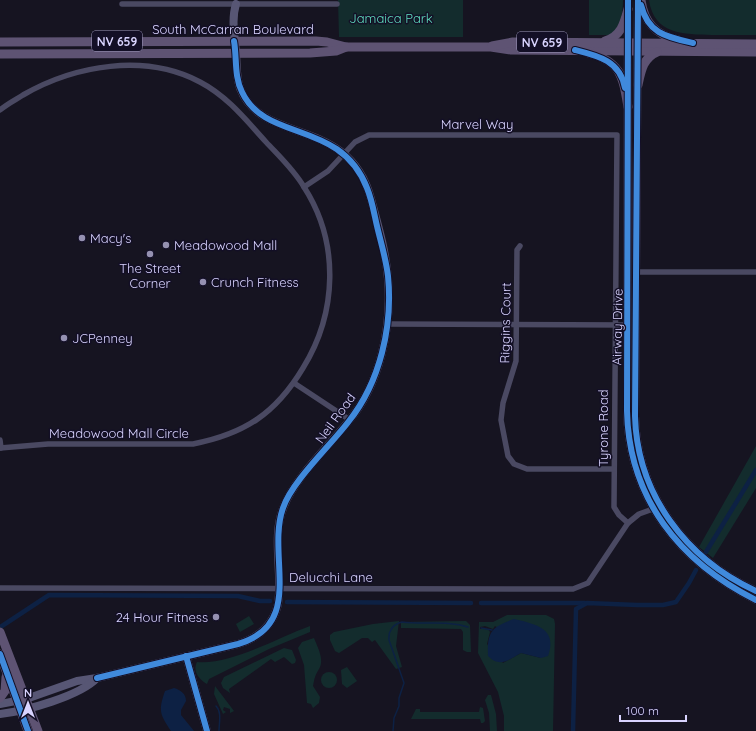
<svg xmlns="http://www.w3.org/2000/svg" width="756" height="731" font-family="Quicksand,sans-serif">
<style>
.green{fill:#132c2d;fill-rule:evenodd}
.water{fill:#0d2144}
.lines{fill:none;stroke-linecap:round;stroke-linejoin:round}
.stream{stroke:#0d2144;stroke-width:1.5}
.canal{stroke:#0d2144;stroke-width:4.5}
.street{stroke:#4a4962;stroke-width:5.5}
.secondary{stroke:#575674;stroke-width:8}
.primary{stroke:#5e5373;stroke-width:9}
.cycleway-casing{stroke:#130f26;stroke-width:8}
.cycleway{stroke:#408adc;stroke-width:6}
.poi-dot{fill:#9591b1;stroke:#130f26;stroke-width:1.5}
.labels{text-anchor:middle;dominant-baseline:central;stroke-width:3;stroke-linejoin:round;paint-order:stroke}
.shield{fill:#130f26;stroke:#9e99be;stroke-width:1}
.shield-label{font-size:12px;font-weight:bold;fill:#d9d4ff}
.park-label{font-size:13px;fill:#5fe0c0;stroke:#130f26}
.street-label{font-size:13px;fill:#d9d4ff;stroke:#130f26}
.poi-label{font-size:13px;fill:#d9d4ff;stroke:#130f26;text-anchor:start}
</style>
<rect width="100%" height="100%" fill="#161421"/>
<!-- green -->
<g class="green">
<polygon points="338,0 463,0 463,37 339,37"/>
<path d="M589 0H623C623 12 621 27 610 35H589Z"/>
<path d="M649 0H756V35C741 35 727 35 712 35 684 34 654 35 649 0Z"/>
<polygon points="756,446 756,488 713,558 699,547"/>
<path d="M507 615H546L554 619 555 624 553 731H504V716L498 692 478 653 479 622H493ZM485 626 493 629 495 626 541 658 521 653 503 663 487 644 490 632 488 629H480V627Z"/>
<polygon points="249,616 254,624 240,632 236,624"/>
<polygon points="399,621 396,646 402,667 396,669 375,640 372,642 368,638 362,638 339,653 335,651 330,640 330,635 334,632 373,624"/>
<polygon points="466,621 470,625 471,652 467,652 463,650 463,632 461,629 401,628 401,622"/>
<path d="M310 626V632L269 649 209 679 207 684C200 680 192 672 197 662 231 665 277 638 310 626Z"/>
<path d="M314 638C317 646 325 660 319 669 315 676 315 676 313 686L320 697 319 703 313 708 311 704 307 703 304 665 298 648 302 642Z"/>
<polygon points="284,648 292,650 296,660 295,663 292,664 284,657 275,662 271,659 229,689 230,693 223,688 221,683 224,677"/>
<polygon points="347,667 357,681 347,688 342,684 341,670"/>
<circle cx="329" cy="680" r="8"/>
<polygon points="215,686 234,711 230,713 230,709 224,707 223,710 226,712 223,714 214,694"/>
<polygon points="488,695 491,695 496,714 497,731 490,731 489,713 485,700"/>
<polygon points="480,707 483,708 485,721 483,723 481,723 480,719 411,719 416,709 420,709 420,712 479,712"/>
</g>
<!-- water -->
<g class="water">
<path d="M514 619C535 624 558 628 548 656L541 658 521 653C508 660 500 668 488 656 487 632 491 627 514 619Z"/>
<path d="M174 688C181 690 186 694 186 701L181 710V715L194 731H171C160 714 158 711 165 691Z"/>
</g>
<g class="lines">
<!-- stream -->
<g class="stream">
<polyline points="481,628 492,630"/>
<path d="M216 706C222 712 219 723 219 731"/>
<path d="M393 731 394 718 399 706V698L404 683 389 640C388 631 393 624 402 622 424 625 447 620 468 627"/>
</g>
<!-- canal -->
<g class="canal">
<polyline points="706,552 756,470"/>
<polyline points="287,602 471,603"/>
<polyline points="481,603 585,603"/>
<polyline points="2,626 49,595 238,596 260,601 270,601"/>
<polyline points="573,731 576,609 587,603 637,605 663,605 676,602 689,583 696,570"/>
</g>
<!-- street -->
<g class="street">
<polyline points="122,4 337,4"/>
<path d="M0 110C7 104 15 100 23 95 75 65 145 53 200 82 227 96 246 120 266 142 280 157 294 170 304 187 340 243 337 313 303 368 276 413 245 434 193 444H48L0 448"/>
<polyline points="304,187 328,171 355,142 369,135 617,135 614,507 619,515 628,523"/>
<polyline points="520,246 517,250 516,361 503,403 501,420 508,456 514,464 527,469 614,469"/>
<polyline points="636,272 756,272"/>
<polyline points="387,324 628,325"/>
<polyline points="294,383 350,420"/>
<polyline points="0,440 1,448"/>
<polyline points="0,588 573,589 588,583 628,523 639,514 653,509"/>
</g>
<!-- secondary -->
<g class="secondary">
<path d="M628 0 627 411C629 499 680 562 756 600"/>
<path d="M638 0 635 416C637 494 686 559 756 591"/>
<polyline points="186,656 207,731"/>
<path d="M0 704 26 699 77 681 97 678 238 644C258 638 273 626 278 604 283 573 271 536 284 506 295 478 329 446 348 422 380 384 392 328 388 279 386 252 378 225 371 199 349 115 262 146 240 88 236 77 237 65 236 53 235 37 231 20 236 4"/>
<path d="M0 714C26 711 80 696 97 678"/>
</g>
<!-- primary -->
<g class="primary">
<path d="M641 0C644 23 656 35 678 40"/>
<path d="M605 41C621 36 624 24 628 9"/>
<polyline points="0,42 316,41 327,42 346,47 491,47 511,50 756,52"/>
<polyline points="492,46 513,42 756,44"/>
<path d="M588 53C621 61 623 77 628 107"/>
<polyline points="0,54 310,53 336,51 346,47"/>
<path d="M638 85C641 71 643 58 657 52"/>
<polyline points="0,632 38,731"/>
<polyline points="0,654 28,731"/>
<polyline points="0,698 5,691 6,677"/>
</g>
<defs>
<g id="cycleway">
<path d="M628 0 627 411C629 499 680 562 756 600"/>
<path d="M638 0 635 416C637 494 686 559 756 591"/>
<path d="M641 5C648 34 667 37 693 43"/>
<path d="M575 50C599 56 620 61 625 88"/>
<polyline points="0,654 28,731"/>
<polyline points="186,656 207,731"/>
<path d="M97 678 238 644C306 624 266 556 283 508 292 481 331 445 349 421 380 382 393 326 388 276 386 259 381 243 377 226 374 213 372 200 367 188 340 119 266 143 242 92 234 76 237 58 234 41"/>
</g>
</defs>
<!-- cycleway casing -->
<use href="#cycleway" class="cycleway-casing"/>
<!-- cycleway -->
<use href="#cycleway" class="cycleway"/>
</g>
<!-- markers -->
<g class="poi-dot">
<circle cx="82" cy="238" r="4"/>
<circle cx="166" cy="245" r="4"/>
<circle cx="150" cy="254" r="4"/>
<circle cx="203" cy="282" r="4"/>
<circle cx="64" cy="338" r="4"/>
<circle cx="216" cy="617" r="4"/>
</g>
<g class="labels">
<!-- shield labels -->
<g class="shield">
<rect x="92" y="31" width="50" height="20" rx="3"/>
<rect x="517" y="32" width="50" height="20" rx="3"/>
</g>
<g class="shield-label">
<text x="117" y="41">NV 659</text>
<text x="542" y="42">NV 659</text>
</g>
<!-- park labels -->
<g class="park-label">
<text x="391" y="18">Jamaica Park</text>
</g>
<!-- street labels -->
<g class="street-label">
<text x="233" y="29">South McCarran Boulevard</text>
<text x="477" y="124">Marvel Way</text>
<text transform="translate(505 323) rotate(-89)">Riggins Court</text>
<text transform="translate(617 327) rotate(-89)">Airway Drive</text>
<text transform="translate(335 418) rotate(-54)">Neil Road</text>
<text transform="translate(603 428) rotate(-90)">Tyrone Road</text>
<text x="119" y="433">Meadowood Mall Circle</text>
<text x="331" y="577">Delucchi Lane</text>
</g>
<!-- poi labels -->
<g class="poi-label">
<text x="90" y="238">Macy's</text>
<text x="174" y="245">Meadowood Mall</text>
<text x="150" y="268" text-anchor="middle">The Street<tspan x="150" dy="15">Corner</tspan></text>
<text x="211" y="282">Crunch Fitness</text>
<text x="72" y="338">JCPenney</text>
<text x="208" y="617" text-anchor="end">24 Hour Fitness</text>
</g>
</g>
<!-- north arrow -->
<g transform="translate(28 703)" stroke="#130f26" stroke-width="3" paint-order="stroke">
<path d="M0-3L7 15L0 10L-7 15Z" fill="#d9d4ff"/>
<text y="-6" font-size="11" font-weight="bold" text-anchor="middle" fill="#d9d4ff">N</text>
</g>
<!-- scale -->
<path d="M620 715v6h66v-6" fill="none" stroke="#d9d4ff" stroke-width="2"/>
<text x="626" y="715" font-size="12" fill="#d9d4ff" stroke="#130f26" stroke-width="3" paint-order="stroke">100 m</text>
</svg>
